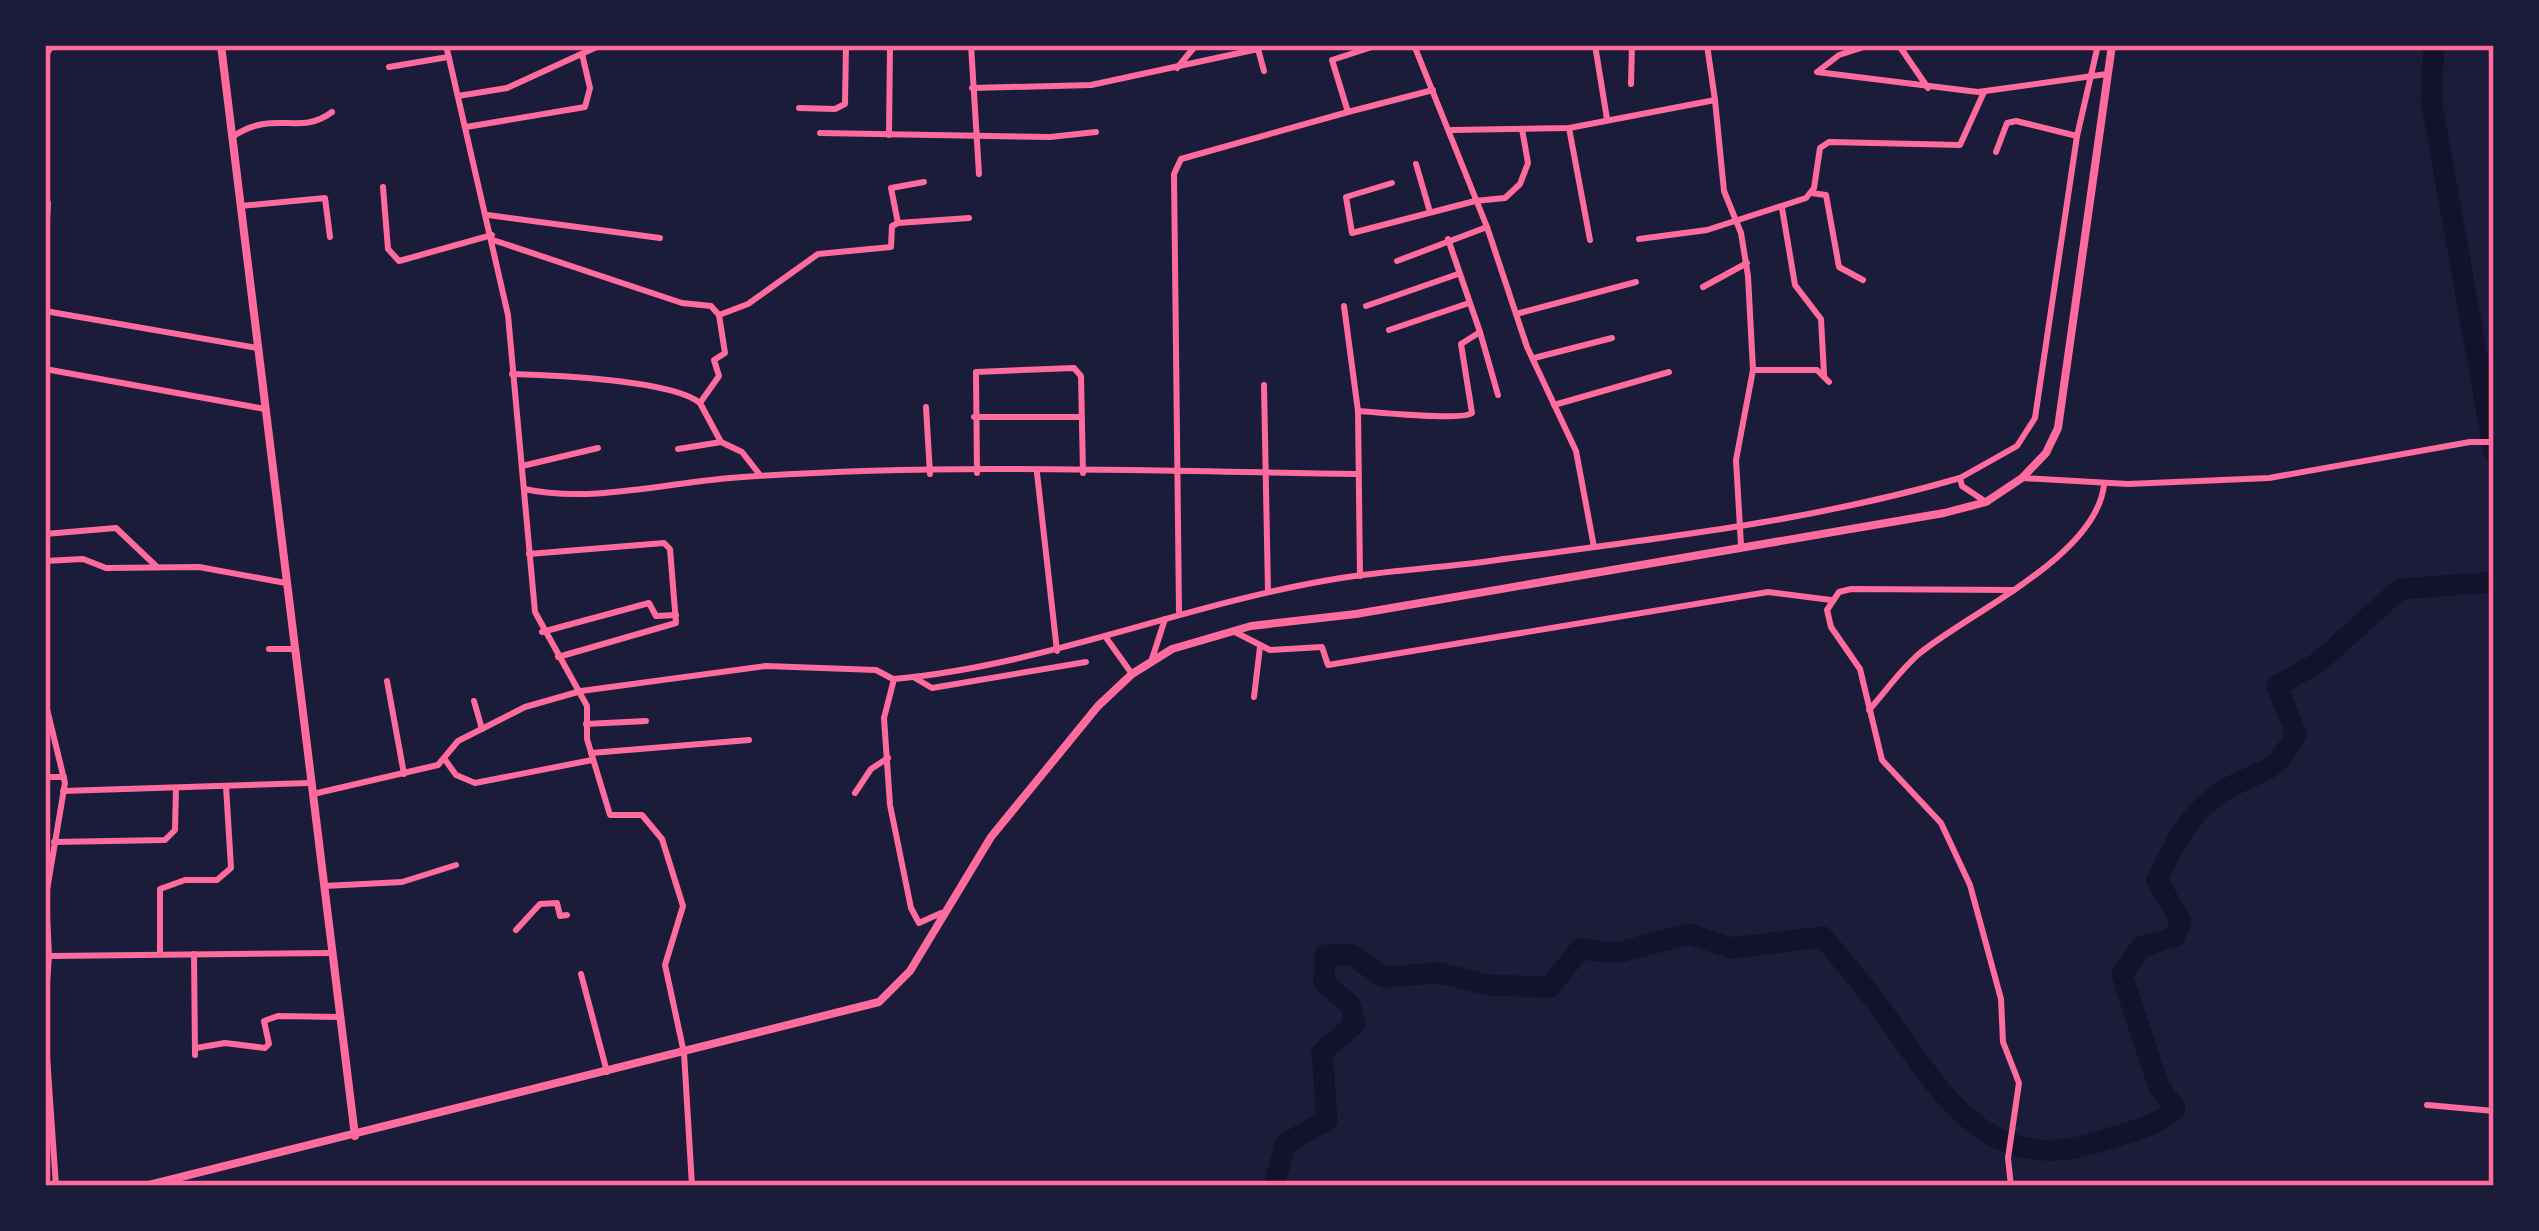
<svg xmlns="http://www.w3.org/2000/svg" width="2539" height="1231" font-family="Overpass,sans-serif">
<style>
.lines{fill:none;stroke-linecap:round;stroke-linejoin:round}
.river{stroke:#12122b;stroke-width:21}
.minor{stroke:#ff6b9d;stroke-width:6}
.tertiary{stroke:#ff6b9d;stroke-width:8}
.secondary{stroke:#ff6b9d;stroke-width:8}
.neatline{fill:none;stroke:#ff6b9d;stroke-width:4.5}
</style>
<rect width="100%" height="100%" fill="#1b1b3a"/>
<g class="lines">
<!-- river -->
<g class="river">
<polyline points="2434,45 2431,99 2494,452"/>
<path d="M1274 1186 1285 1144 1327 1120 1322 1052 1355 1024 1351 1006 1324 982 1325 955H1352L1383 977 1439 973 1489 985 1550 987 1580 949 1616 953 1689 934 1732 948 1823 937C1844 963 1867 988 1886 1016 1942 1094 1989 1179 2101 1141 2127 1132 2156 1128 2175 1108L2159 1087 2122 975 2141 947 2174 937 2181 922 2157 880C2174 844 2190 811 2225 790 2265 766 2271 779 2296 734L2277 686 2319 662 2400 589 2494 582"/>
</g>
<!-- minor -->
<g class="minor">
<polyline points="446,45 508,315 535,612 587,706 587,739 610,815 642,815 662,839 683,906 665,965 684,1053 692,1186"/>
<polyline points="971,45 979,174"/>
<polyline points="1378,45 1332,60 1348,112 1433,90"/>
<polyline points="1595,45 1607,119"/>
<polyline points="1870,45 1839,55 1817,72 1978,92 2107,74"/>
<polyline points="1871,45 1900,47 1928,88"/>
<polyline points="1258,49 1264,71"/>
<polyline points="45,57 52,45"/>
<polyline points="389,67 448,57"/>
<polyline points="1177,68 1196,45"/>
<polyline points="1631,84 1632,45"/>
<polyline points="972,88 1091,85 1258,49"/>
<polyline points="458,96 507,88 601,45"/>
<polyline points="1715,100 1724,191 1741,233 1748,276 1753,370 1736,460 1741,545"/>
<polyline points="799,108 835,109 845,104 846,45"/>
<polyline points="466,127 585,107 590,88 582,54"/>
<polyline points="1569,128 1590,240"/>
<polyline points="1452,130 1569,128 1715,100 1707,45"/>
<polyline points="820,133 1050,137 1096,132"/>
<polyline points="889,135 890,45"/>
<path d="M232 137C275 108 299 137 332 112"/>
<polyline points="1996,152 2007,123 2016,121 2077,136"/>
<polyline points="1416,164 1430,212"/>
<polyline points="1392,183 1346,197 1352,233 1475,201 1505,198 1520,184 1528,163 1522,129"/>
<polyline points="383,187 388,249 399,261 492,235"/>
<polyline points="1811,193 1826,195 1839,267 1863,280"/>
<polyline points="240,206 325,198 330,237"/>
<polyline points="1782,208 1795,285 1821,319 1824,374"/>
<polyline points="488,215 660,238"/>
<polyline points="898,223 969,218"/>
<polyline points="1487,227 1527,347 1576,451 1594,547"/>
<polyline points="1639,239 1707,230 1806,198 1814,188 1820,148 1829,142 1960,145 1984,92"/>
<polyline points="493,240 682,303 711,306 719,315 725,353 714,360 719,376 700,403 721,442 742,452 760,475"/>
<polyline points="45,254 48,203"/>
<polyline points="1397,261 1487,227 1414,45"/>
<polyline points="1703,287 1747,263"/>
<polyline points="1344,306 1358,411 1360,576"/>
<polyline points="1366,306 1458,274"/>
<polyline points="45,311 257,348"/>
<polyline points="1516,314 1636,282"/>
<polyline points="719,315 748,304 818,254 891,247 892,226 898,223 891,188 924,182"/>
<polyline points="1389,330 1469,303"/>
<polyline points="1480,332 1498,395"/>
<polyline points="1534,358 1612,338"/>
<polyline points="45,369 265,409"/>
<polyline points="1753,370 1817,370 1829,382"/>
<path d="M512 374C552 375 672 380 700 403"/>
<polyline points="1264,385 1268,592"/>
<polyline points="1554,405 1669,372"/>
<polyline points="926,407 930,474"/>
<path d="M1358 411C1378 412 1462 421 1472 413L1461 344 1480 332 1448 239"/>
<polyline points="974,417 1081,417"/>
<polyline points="678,449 721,442"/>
<polyline points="522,466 598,448"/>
<polyline points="977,473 976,372 1074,368 1081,376 1083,473"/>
<polyline points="1037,473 1057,651"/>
<polyline points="2022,478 2128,484 2269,478 2470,442 2494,442"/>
<path d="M524 489C595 504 672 481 743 477 943 463 1154 471 1355 474"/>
<polyline points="1986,502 1962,486 1960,478 2017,446 2035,418 2077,136 2098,45"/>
<polyline points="45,534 116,528 156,566"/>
<polyline points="529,554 664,543 670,549 676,623 558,657"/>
<polyline points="45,561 83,559 106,568 199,567 286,583"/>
<polyline points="1179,611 1174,174 1181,159 1348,112"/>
<polyline points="1233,631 1270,650 1322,647 1328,665 1768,592 1831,600"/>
<polyline points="542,632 649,603 656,616 676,615"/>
<polyline points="1107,639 1132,674"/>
<polyline points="269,649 293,649"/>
<polyline points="1151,662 1165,619"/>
<polyline points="915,678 932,688 1086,662"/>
<polyline points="387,681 404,774"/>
<polyline points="1254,697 1260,647"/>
<polyline points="45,701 65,783 46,896 49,956"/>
<polyline points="474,701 482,729"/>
<path d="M1869 710C1886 691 1901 669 1920 653 1972 611 2096 556 2104 485"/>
<polyline points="586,724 646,721"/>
<polyline points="591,753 749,740"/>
<polyline points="446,761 456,775 475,783 592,760"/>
<polyline points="45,777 64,777"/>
<polyline points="63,791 309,783"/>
<polyline points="855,793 871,769 888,758"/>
<polyline points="313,794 438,765 458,741 525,707 581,691 766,666 876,670 893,679"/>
<polyline points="54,842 165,840 175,830 176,788"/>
<polyline points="324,886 402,882 456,865"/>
<path d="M941 913 919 923 911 908 890 805 884 718 894 679C1047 665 1184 604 1335 579 1388 570 1443 568 1497 560 1653 539 1809 522 1960 478"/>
<polyline points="516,930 540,904 557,903 560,916 567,915"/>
<polyline points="160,952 160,889 185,880 217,880 231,868 226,786"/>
<polyline points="194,954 195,1055"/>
<polyline points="581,974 607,1072"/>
<polyline points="45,1010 49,956 331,953"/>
<polyline points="45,1028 56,1186"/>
<polyline points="196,1048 225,1043 265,1048 269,1044 264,1021 278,1016 339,1017"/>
<polyline points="2427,1105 2494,1111"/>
<polyline points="2011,1186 2008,1158 2019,1083 2003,1042 2001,999 1970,885 1941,823 1882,760 1860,669 1831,627 1827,610 1839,592 1851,589 2014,590"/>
</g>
<!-- tertiary -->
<polyline class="tertiary" points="221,45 355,1136"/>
<!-- secondary -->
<polyline class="secondary" points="145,1186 879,1002 910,971 991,837 1098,706 1132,674 1172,649 1251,626 1356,614 1944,513 1986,502 2022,478 2046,453 2058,428 2112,45"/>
</g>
<!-- border -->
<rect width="2539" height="1231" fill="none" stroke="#1b1b3a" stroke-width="96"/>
<rect x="48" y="48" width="2443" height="1135" class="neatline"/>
</svg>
